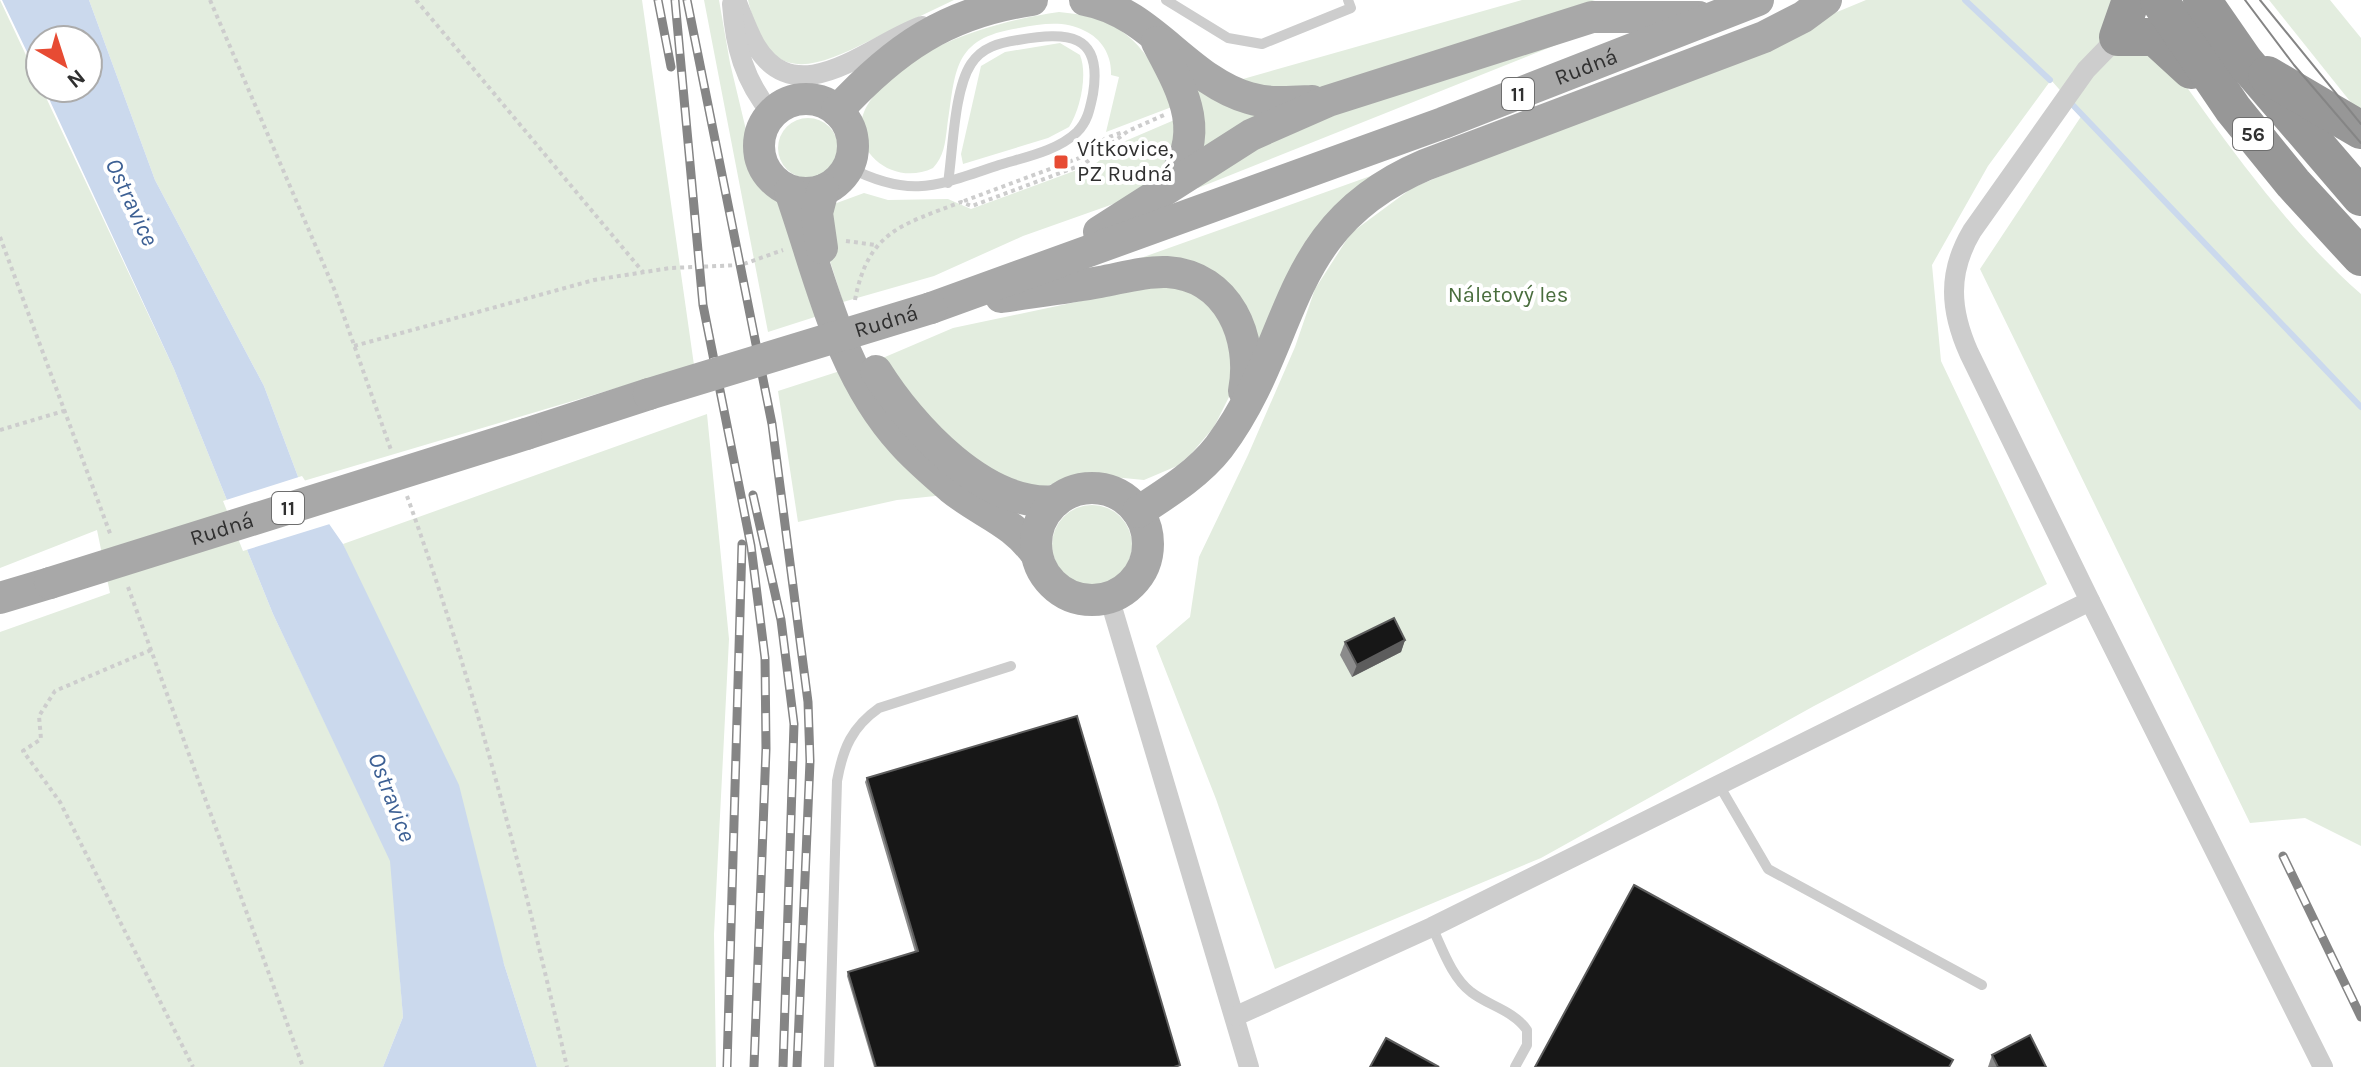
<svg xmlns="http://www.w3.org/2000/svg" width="2361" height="1067" font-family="Karla,sans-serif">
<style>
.green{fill:#e3eddf}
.water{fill:#cbd9ed}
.pier{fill:#fff}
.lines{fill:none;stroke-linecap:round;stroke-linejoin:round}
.stream{stroke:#cbd9ed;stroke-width:6}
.path{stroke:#cdcdcd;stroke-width:4;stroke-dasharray:4 4;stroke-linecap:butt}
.lane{stroke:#cdcdcd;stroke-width:10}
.street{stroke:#cdcdcd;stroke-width:20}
.primary{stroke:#a8a8a8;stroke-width:32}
.highway{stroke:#979797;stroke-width:38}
.tram{stroke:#858585;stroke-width:2}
.rail-casing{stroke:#858585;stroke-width:9}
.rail{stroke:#fff;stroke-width:6;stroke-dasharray:18;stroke-linecap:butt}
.primary-bridge{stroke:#a8a8a8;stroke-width:32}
.wall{fill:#8b8b8b}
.shaded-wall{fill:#5d5d5d}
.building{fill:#171717;stroke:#5d5d5d;stroke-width:2}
.poi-dot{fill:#e74b33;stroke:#fff;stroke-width:3}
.labels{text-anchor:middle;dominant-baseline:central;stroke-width:8;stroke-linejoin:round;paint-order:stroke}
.shield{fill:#fff;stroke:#6e6e6e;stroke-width:2}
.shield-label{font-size:20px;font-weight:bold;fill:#303030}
.street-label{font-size:22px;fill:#303030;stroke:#fff}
.poi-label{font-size:22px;fill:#303030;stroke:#fff;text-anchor:start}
.park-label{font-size:22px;fill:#496d3d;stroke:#fff}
.water-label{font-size:24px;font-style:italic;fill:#3d6094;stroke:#fff}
</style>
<rect width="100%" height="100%" fill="#fff"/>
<!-- green -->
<g class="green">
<polygon points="0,0 174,369 273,614 391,861 403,1017 383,1067 0,1067 0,632 110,593 97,530 0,568"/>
<polygon points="89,0 642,0 694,365 300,482 264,386 155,180"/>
<polygon points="704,0 719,0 730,63 757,176 772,196 785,203 821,315 768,332"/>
<path d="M748 0H954C926 13 898 27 871 40 808 72 768 84 748 0Z"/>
<polygon points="1522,0 1595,0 1314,90 1277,95 1236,81"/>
<path d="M1866 0H2124C2198 99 2267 212 2361 294V846L2305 818 2250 823 1980 269 2082 115 2051 80 1988 166 1932 265 1941 361 2047 584 1814 706 1541 858 1275 969 1216 799 1156 646 1190 617 1199 557 1248 455 1295 347 1315 289 1351 233 1412 188Z"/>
<polygon points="2269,0 2330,0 2361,38 2361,115"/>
<path d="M1059 12C1130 18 1144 49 1177 105L1106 132 1119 77 1111 75C1112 56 1102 39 1085 31 1063 20 1043 24 1019 28 952 38 956 70 947 128 945 144 944 156 933 168 890 189 840 144 870 101 908 46 996 21 1059 12Z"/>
<polygon points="1571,39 1198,188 1187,188 1285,128"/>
<path d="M1060 43 1080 55C1088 75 1080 110 1069 127L1048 138 963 164 961 154 981 66 1005 52Z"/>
<polygon points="1184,72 1263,116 1197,155"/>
<circle cx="808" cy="148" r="30"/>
<polygon points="1179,118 1173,164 1133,197 1023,236 934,276 843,302 823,239 834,204 864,193 888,200 948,199 971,209 1085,167 1086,171 1123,142"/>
<polygon points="1379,173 1259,355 1251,321 1124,264"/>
<polygon points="1161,284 1204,297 1233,340 1230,395 1214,427 1191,454 1177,466 1144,480 1082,474 1038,489 1025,489 958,452 878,360 953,328"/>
<polygon points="840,371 945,495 897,500 798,522 778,391"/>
<polygon points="707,414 729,639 714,934 716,1067 537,1067 504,964 343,544"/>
<circle cx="1092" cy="545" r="40"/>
</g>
<!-- water -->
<polygon class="water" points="2,0 89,0 155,180 264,386 300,482 343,544 459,785 504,964 537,1067 383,1067 403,1017 390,861 273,614 174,369 44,88 88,88 88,40 40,40 40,79"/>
<!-- pier -->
<polygon class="pier" points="302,476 333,523 243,551 223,501"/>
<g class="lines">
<!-- stream -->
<g class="stream">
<polyline points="1965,0 2050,80"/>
<polyline points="2068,100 2361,407"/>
</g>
<!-- path -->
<g class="path">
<polyline points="210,0 335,291 391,450"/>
<polyline points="416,0 643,272"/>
<polyline points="964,201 1082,157 1106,138 1123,132"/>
<polyline points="0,237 111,536"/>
<polyline points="846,241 876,245"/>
<path d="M855 300C868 231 902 225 961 202L972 206 1084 164 1128 131 1164 115"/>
<polyline points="354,346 594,280 670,268 741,265 783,250"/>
<polyline points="0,430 67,410"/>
<path d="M407 496C474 682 523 874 567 1067"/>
<polyline points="128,587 303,1067"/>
<polyline points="151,650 55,691 39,716 41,739 23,751 60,802 193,1067"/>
</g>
<!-- lane -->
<g class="lane">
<polyline points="1166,0 1228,38 1262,44 1351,8 1348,0"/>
<path d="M848 167C911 199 936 186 999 165 1025 157 1057 151 1077 132 1088 121 1090 108 1093 94 1103 32 1067 32 1018 40 999 43 982 47 971 64 954 90 953 150 948 183"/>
<polyline points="1719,785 1768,869 1982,985"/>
<path d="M1432 927C1442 948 1452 978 1471 992 1489 1006 1513 1010 1527 1030V1045L1515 1067"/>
<path d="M829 1067 837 781C843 748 852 727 879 708L1011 666"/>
</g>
<!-- street -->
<g class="street">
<path d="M736 0C742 15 748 32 756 46 798 115 872 43 922 26"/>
<path d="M732 4C735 46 744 81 772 114"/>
<polyline points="1109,597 1249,1067"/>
<polyline points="2090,601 2323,1067"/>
<path d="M1236 1016 1432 927 2090 601 1969 353C1950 310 1947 273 1972 231L2086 70 2118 37"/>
</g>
<!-- primary -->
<g class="primary">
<path d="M1085 0C1152 12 1186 80 1249 98 1269 104 1291 102 1312 101"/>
<path d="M1157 42C1183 91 1208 133 1170 183"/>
<circle cx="806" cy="146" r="47"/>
<path d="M837 111C894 49 947 12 1032 0"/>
<path d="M790 191C820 276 839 373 902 442 916 458 935 474 951 488 983 514 1012 520 1037 555"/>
<polyline points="1099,232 1251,135 1328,101 1592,17 1699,17"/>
<polyline points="822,248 817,213 823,190"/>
<path d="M1001 297C1034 292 1067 288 1100 282 1122 278 1145 271 1167 272 1229 276 1254 338 1244 391"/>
<path id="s1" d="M931 308 1443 123 1758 0"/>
<path d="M876 371C911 427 985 508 1056 501"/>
<polyline points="526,434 649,394"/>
<circle cx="1092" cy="544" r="56"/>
<path d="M1138 512C1167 493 1198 474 1219 447 1299 340 1279 227 1425 165L1764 37 1803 17 1826 0"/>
<polyline points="0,598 50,583"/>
</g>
<!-- highway -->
<g class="highway">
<polyline points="2131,0 2118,37 2155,37 2191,70"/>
<polyline points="2159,0 2233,109 2293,183 2361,257"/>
<polyline points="2202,0 2245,62 2361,197"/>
<polyline points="2267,75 2361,130"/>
</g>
<!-- tram -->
<g class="tram">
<polyline points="2245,0 2294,65 2361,143"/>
<polyline points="2260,0 2361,124"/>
</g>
<defs>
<g id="rail">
<polyline points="658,0 671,67"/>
<polyline points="675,0 703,305 751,546 765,658 766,749 754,1067"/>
<polyline points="687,0 772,424 808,702 810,761 797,1067"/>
<polyline points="753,495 781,620 794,724 783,1067"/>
<polyline points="2283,856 2361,1017"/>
<polyline points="727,1067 742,544"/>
</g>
</defs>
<!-- rail casing -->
<use href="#rail" class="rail-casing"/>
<!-- rail -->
<use href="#rail" class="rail"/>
<!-- primary-bridge -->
<g class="primary-bridge">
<path id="s2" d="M649 394 931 308"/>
<path id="s3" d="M50 583 526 434"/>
</g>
</g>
<!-- wall -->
<g class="wall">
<polygon points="1405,640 1401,652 1352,677 1340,655 1345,642"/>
<polygon points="867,778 1179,1067 874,1067 847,976 848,972 915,952 865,782"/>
<polygon points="1992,1055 2046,1067 1988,1067"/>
</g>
<!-- shaded-wall -->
<polygon class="shaded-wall" points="1405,640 1401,652 1352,677 1357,665"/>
<!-- building -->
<g class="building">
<polygon points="1394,618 1405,640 1357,665 1345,642"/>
<polygon points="1077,716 1180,1065 1174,1067 876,1067 848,972 918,951 867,778"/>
<polygon points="1634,885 1953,1060 1949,1067 1535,1067"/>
<polygon points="2030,1035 2046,1067 1998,1067 1992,1055"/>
<polygon points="1386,1038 1439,1067 1370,1067"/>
</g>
<!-- markers -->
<rect class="poi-dot" x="1053" y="154" width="16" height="16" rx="4"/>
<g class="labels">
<!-- shield labels -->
<g class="shield">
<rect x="1502" y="78" width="32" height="32" rx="6"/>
<rect x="2233" y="118" width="40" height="32" rx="6"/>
<rect x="272" y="492" width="32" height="32" rx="6"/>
</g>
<g class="shield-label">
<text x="1518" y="94">11</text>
<text x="2253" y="134">56</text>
<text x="288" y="508">11</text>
</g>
<!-- street labels -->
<g class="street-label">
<text stroke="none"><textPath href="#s1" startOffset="698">Rudná</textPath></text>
<text stroke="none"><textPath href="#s2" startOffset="248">Rudná</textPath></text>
<text stroke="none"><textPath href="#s3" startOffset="180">Rudná</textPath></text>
</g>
<!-- poi labels -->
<g class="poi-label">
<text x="1077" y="149">Vítkovice,<tspan x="1077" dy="25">PZ Rudná</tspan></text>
</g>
<!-- park labels -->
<g class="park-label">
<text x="1508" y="295">Náletový les</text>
</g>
<!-- water labels -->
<g class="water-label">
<text transform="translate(132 202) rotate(65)">Ostravice</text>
<text transform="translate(392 797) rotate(69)">Ostravice</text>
</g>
</g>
<!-- north arrow -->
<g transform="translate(64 64) rotate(141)"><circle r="38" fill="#ffffff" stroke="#acacac" stroke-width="2"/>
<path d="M0-6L14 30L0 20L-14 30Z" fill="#e74b33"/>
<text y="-12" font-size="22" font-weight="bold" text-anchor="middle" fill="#303030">N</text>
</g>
</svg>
